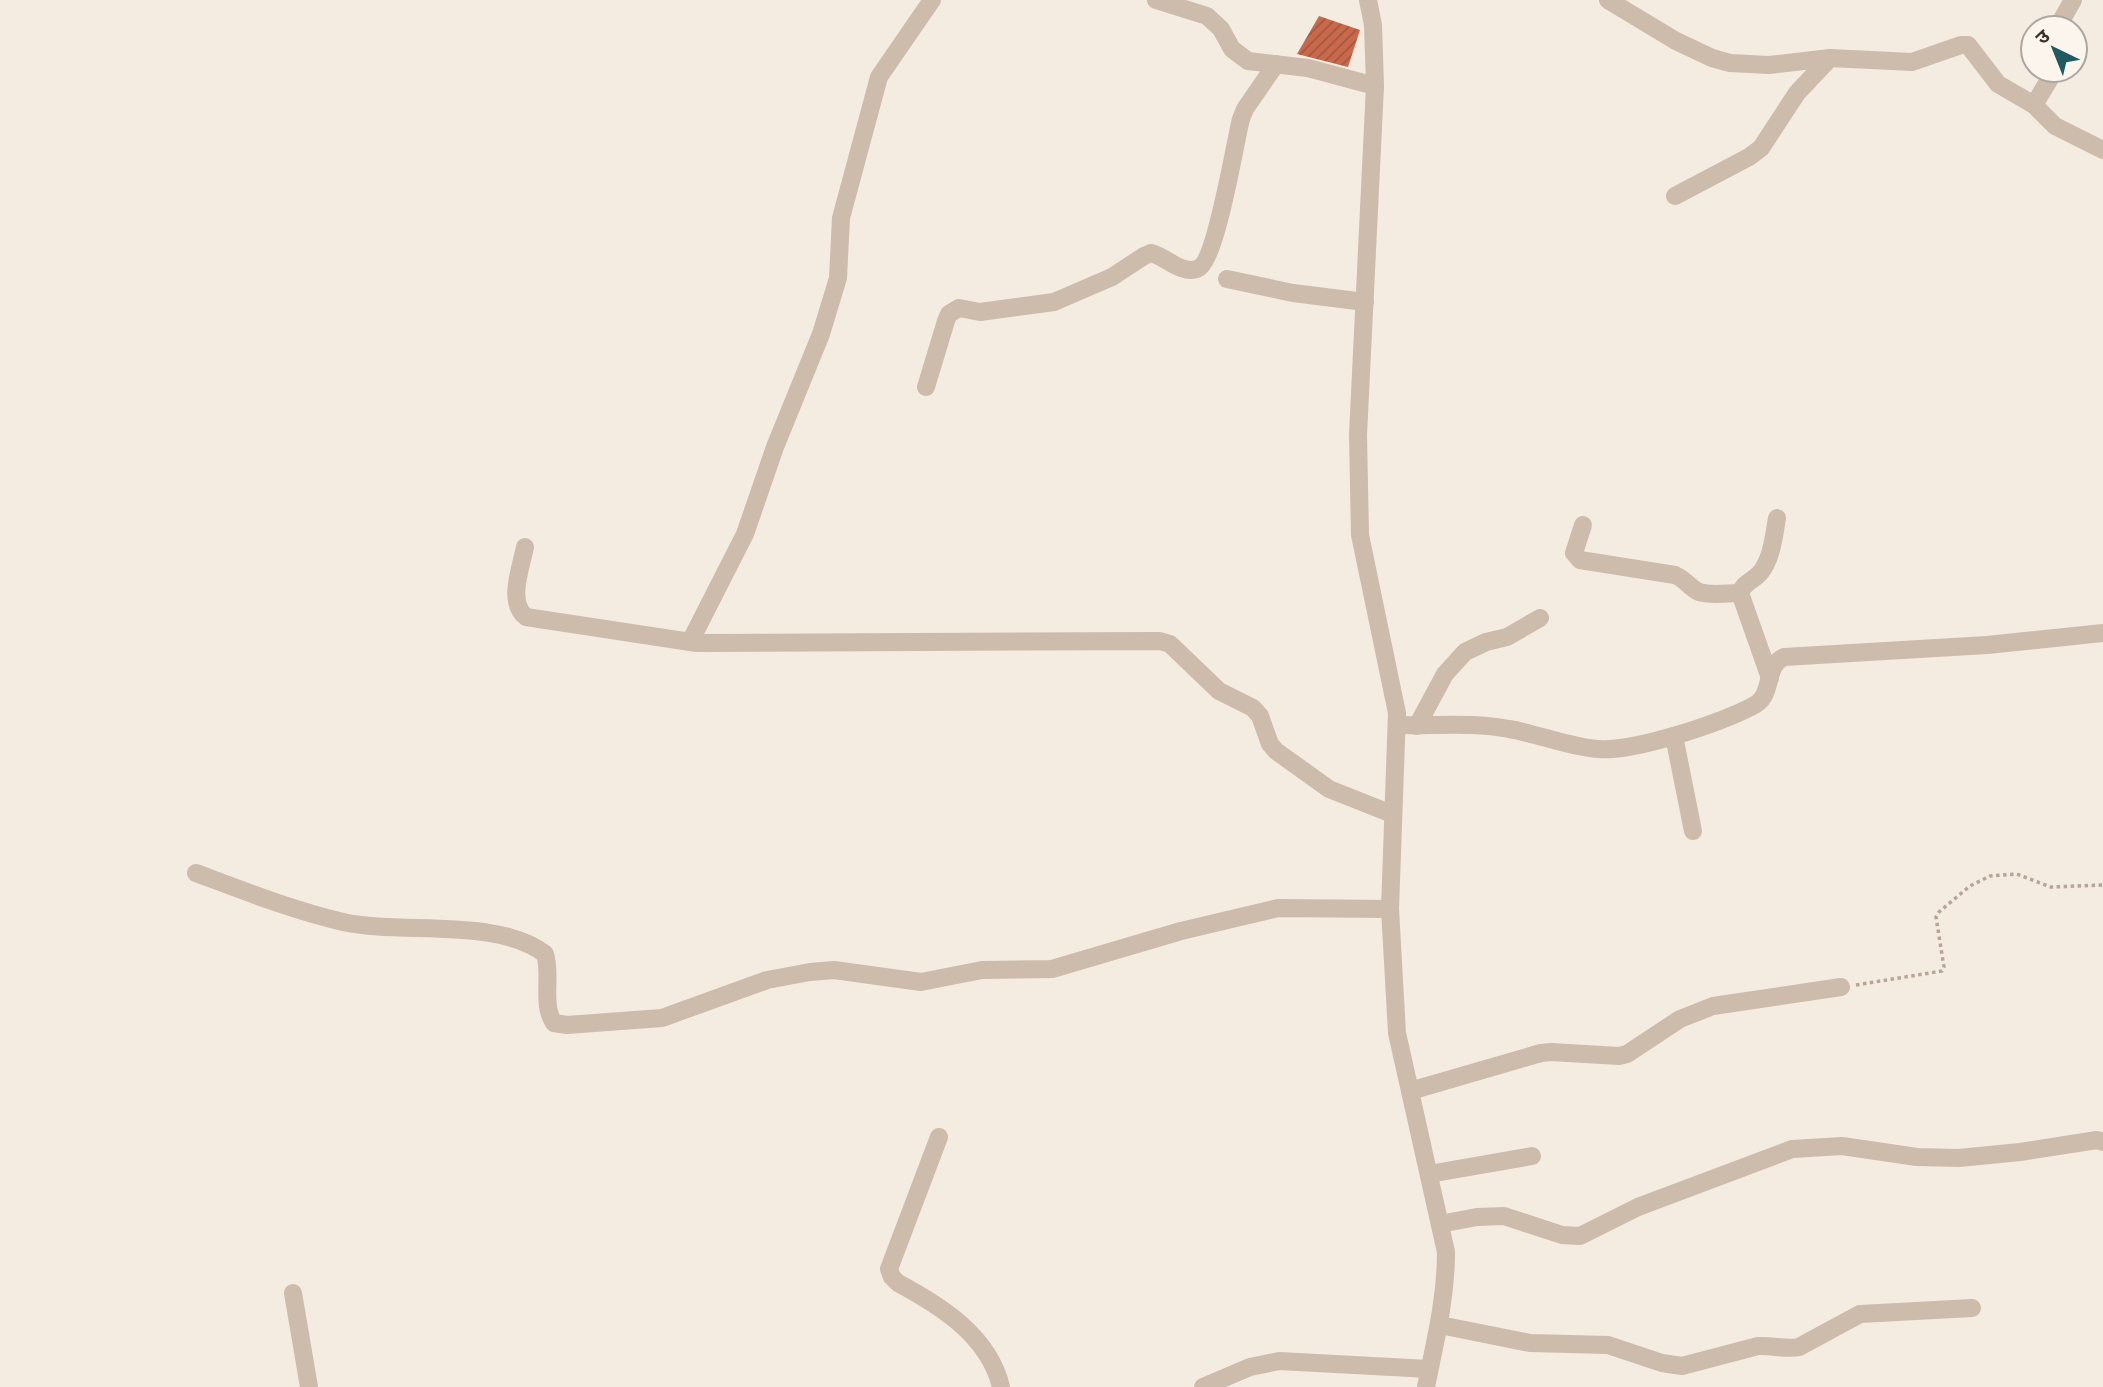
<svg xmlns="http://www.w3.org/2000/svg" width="2103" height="1387" font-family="Figtree,'Noto Sans Devanagari',sans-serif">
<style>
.building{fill:url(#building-hatch)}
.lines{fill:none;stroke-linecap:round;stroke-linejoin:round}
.path{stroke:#b9a596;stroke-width:3.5;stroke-dasharray:3.5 3.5;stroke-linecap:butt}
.minor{stroke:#cdbbac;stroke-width:18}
</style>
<defs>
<pattern id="building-hatch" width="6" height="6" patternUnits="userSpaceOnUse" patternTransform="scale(1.75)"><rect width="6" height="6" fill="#c8694b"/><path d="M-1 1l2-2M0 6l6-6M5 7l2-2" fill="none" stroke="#a4573f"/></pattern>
</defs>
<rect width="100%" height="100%" fill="#f4ebe1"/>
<!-- building -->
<polygon class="building" points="1319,16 1360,30 1348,67 1297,54"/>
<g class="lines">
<!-- path -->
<polyline class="path" points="1856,985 1942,971 1944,967 1936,917 1939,912 1970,886 1990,876 2017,874 2051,887 2103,885"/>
<!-- minor -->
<g class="minor">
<polyline points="1156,0 1207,16 1221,29 1232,49 1248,61 1308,68 1375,86"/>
<path d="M1368 0 1373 25 1375 86 1358 435 1360 535 1397 713 1390 909 1397 1033 1446 1252C1446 1299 1435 1342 1426 1387"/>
<polyline points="1608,0 1676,41 1712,58 1730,63 1769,65 1830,58 1912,62 1961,45 1968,45 1998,84 2034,105 2055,126 2103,150"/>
<polyline points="2057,28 2073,0"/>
<polyline points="2034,105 2055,70"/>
<polyline points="1675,196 1749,157 1761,148 1797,93 1830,58"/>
<polyline points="1227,279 1293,293 1365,302"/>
<path d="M926 387 946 321 949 314 959 308 980 312 1054 302 1112 277 1144 256 1151 253C1166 257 1181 274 1197 269 1216 263 1235 142 1241 119L1245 109 1276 64"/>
<path d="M1583 525 1574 553 1580 560 1675 575C1685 579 1690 588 1699 592 1710 596 1728 593 1740 593"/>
<path d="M525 547C521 568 507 602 526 617L697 643 1160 641 1170 644 1219 691 1253 708 1260 716 1270 744 1276 751 1329 789 1392 814"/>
<polyline points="690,642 745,534 775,447 821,334 838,278 841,218 879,77 932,0"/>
<path d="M1770 678 1740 593C1744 582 1753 581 1760 573 1772 559 1774 535 1777 518"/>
<path d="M1398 725C1434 726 1474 722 1509 729 1539 734 1568 747 1598 749 1634 752 1717 724 1751 707 1776 696 1762 668 1784 657L1987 645 2103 633"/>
<polyline points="1417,726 1445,674 1465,652 1486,642 1507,637 1540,618"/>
<polyline points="1674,736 1693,831"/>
<path d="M196 873C244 891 292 910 343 922 402 935 497 917 545 954 552 975 541 1004 554 1023L567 1025 662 1018 767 980 810 972 834 970 921 982 982 970 1052 969 1181 931 1278 908 1390 909"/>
<polyline points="1410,1091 1541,1053 1551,1052 1619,1056 1627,1054 1680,1019 1713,1006 1841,987"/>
<path d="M939 1137 889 1269 892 1277 898 1283C941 1306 989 1336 1001 1387"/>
<polyline points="1429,1174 1532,1156"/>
<polyline points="1440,1224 1477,1217 1504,1216 1562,1235 1580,1236 1638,1207 1792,1149 1842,1146 1917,1157 1959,1158 2020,1152 2097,1140 2103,1142"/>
<polyline points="293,1293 309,1387"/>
<path d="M1440 1325 1530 1343 1608 1345 1662 1363 1682 1366 1758 1346C1772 1345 1786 1350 1799 1347L1860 1314 1972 1308"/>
<polyline points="1203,1387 1250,1367 1279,1361 1429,1369"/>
</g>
</g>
<!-- north arrow -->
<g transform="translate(2054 49) rotate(317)"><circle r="33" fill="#fbf5ee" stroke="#aea6a0" stroke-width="2"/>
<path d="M0-5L12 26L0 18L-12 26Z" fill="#1f5a5e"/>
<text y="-10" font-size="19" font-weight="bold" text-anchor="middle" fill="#3b302b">उ</text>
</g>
</svg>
